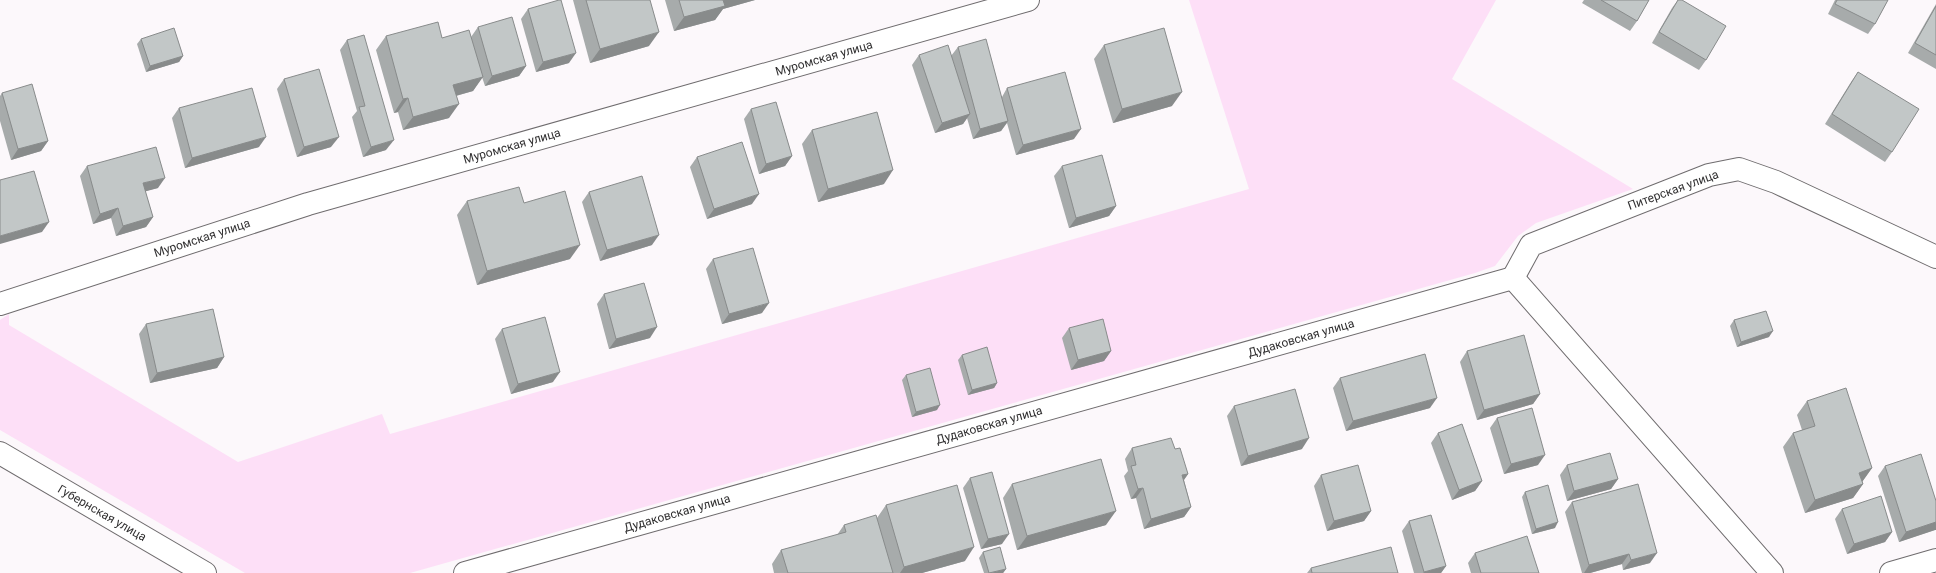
<svg xmlns="http://www.w3.org/2000/svg" width="1936" height="573" font-family="Roboto,sans-serif">
<style>
.green{fill:#fddff7}
.lines{fill:none;stroke-linecap:round;stroke-linejoin:round}
.minor-casing{stroke:#6f6c6e;stroke-width:24}
.minor{stroke:#fff;stroke-width:22}
.wall{fill:#a7abab}
.shaded-wall{fill:#888b8b}
.building{fill:#c2c7c7;stroke:#888b8b}
.labels{text-anchor:middle;dominant-baseline:central;stroke-width:3;stroke-linejoin:round;paint-order:stroke}
.street-label{font-size:12px;fill:#313031;stroke:#fff}
</style>
<rect width="100%" height="100%" fill="#fcf8fb"/>
<!-- green -->
<polygon class="green" points="1189,0 1496,0 1452,79 1633,189 1536,223 1518,236 1495,266 1475,273 410,573 245,573 0,430 0,320 9,314 9,325 238,462 382,414 390,434 1249,189"/>
<g class="lines">
<defs>
<g id="minor">
<polyline points="1513,278 1531,245 1709,175 1739,169 1776,182 1936,257"/>
<polyline points="1513,278 1772,573"/>
<polyline points="0,304 308,204 1028,0"/>
<polyline points="0,453 205,573"/>
<polyline points="465,573 1513,278"/>
<polyline points="1891,573 1936,560"/>
</g>
</defs>
<!-- minor casing -->
<use href="#minor" class="minor-casing"/>
<!-- minor -->
<use href="#minor" class="minor"/>
</g>
<!-- wall -->
<g class="wall">
<polygon points="573,0 650,0 649,46 590,63"/>
<polygon points="665,0 755,0 723,9 715,20 674,31"/>
<polygon points="1584,0 1649,0 1637,21 1630,31 1582,3"/>
<polygon points="1678,0 1706,60 1699,70 1652,43 1672,8"/>
<polygon points="1835,0 1888,0 1875,24 1868,34 1828,14"/>
<polygon points="1936,4 1936,69 1908,53"/>
<polygon points="528,9 569,63 536,72 521,19"/>
<polygon points="478,27 526,66 519,76 485,86 482,77 473,91 456,96 449,118 403,130 398,112 394,113 376,50 386,36 442,38 471,37"/>
<polygon points="141,39 183,56 179,62 146,72 137,44"/>
<polygon points="347,40 386,150 363,157 352,117 357,111 340,50"/>
<polygon points="1104,45 1172,106 1113,123 1094,59"/>
<polygon points="958,47 1002,97 1007,88 1074,139 1016,155 1007,123 1001,131 973,139 967,118 963,124 935,133 912,65 919,55 951,56"/>
<polygon points="1858,72 1892,152 1885,162 1825,124 1851,82"/>
<polygon points="284,79 331,147 297,157 277,89"/>
<polygon points="2,93 48,141 41,151 11,160 0,121 0,96"/>
<polygon points="179,108 259,147 185,168 172,118"/>
<polygon points="751,109 792,156 785,166 759,174 744,119"/>
<polygon points="812,130 884,184 818,202 802,144"/>
<polygon points="697,157 752,204 707,219 690,167"/>
<polygon points="87,166 158,188 145,191 153,217 146,227 116,236 111,218 93,224 80,176"/>
<polygon points="1062,166 1116,206 1109,216 1069,228 1054,176"/>
<polygon points="589,192 652,245 600,261 582,202"/>
<polygon points="467,201 524,203 570,259 477,285 457,215"/>
<polygon points="713,259 762,313 722,324 706,269"/>
<polygon points="604,294 650,338 609,349 597,304"/>
<polygon points="1734,320 1769,337 1737,347 1730,326"/>
<polygon points="146,324 224,357 217,368 150,383 139,334"/>
<polygon points="1069,328 1111,351 1104,361 1071,370 1062,338"/>
<polygon points="502,329 553,382 511,394 495,339"/>
<polygon points="1467,351 1540,394 1533,404 1477,420 1460,362"/>
<polygon points="962,355 997,383 994,388 968,395 958,360"/>
<polygon points="906,375 937,410 912,417 902,380"/>
<polygon points="1340,378 1430,408 1346,431 1333,388"/>
<polygon points="1807,401 1872,468 1862,482 1863,484 1853,498 1805,513 1783,447 1793,433 1802,430 1797,415"/>
<polygon points="1234,406 1302,449 1241,466 1227,416"/>
<polygon points="1497,418 1538,465 1504,474 1490,428"/>
<polygon points="1438,433 1482,481 1475,491 1452,500 1431,443"/>
<polygon points="1132,448 1175,449 1188,474 1184,480 1191,507 1184,517 1144,529 1136,498 1131,499 1124,476 1128,471 1125,459"/>
<polygon points="1567,465 1618,479 1611,489 1567,501 1560,475"/>
<polygon points="1885,466 1936,501 1936,530 1935,530 1899,542 1878,476"/>
<polygon points="1321,475 1371,511 1364,521 1327,531 1314,486"/>
<polygon points="970,478 1002,544 981,549 963,488"/>
<polygon points="1012,484 1106,525 1017,550 1003,498"/>
<polygon points="1525,492 1555,528 1532,534 1522,497"/>
<polygon points="1572,502 1650,563 1623,570 1622,564 1590,573 1582,573 1565,512"/>
<polygon points="886,505 965,561 922,573 774,573 772,564 781,550 837,535 844,525 877,518"/>
<polygon points="1842,509 1892,532 1885,542 1847,554 1835,519"/>
<polygon points="1409,521 1446,566 1441,573 1414,573 1402,531"/>
<polygon points="983,552 1006,569 1003,573 984,573 979,558"/>
<polygon points="1475,553 1539,573 1471,573 1468,563"/>
<polygon points="1311,568 1398,573 1307,573"/>
</g>
<!-- shaded-wall -->
<g class="shaded-wall">
<polygon points="721,0 755,0 723,9 715,20 674,31 684,17"/>
<polygon points="659,32 649,46 590,63 600,49"/>
<polygon points="576,53 569,63 536,72 543,62"/>
<polygon points="183,56 179,62 146,72 150,66"/>
<polygon points="526,66 519,76 485,86 492,76"/>
<polygon points="483,77 473,91 444,99 453,85"/>
<polygon points="1182,92 1172,106 1113,123 1122,109"/>
<polygon points="408,98 398,112 394,113 403,99"/>
<polygon points="459,104 449,118 403,130 413,117"/>
<polygon points="970,114 963,124 935,133 942,123"/>
<polygon points="1008,121 1001,131 973,139 980,129"/>
<polygon points="1081,129 1074,139 1016,155 1023,145"/>
<polygon points="266,137 259,147 185,168 192,158"/>
<polygon points="339,137 331,147 297,157 304,147"/>
<polygon points="394,140 386,150 363,157 371,147"/>
<polygon points="48,141 41,151 11,160 18,149"/>
<polygon points="792,156 785,166 759,174 766,164"/>
<polygon points="893,170 884,184 818,202 828,189"/>
<polygon points="165,178 158,188 136,194 143,183"/>
<polygon points="759,194 752,204 707,219 714,209"/>
<polygon points="1116,206 1109,216 1069,228 1076,218"/>
<polygon points="118,208 111,218 93,224 100,214"/>
<polygon points="153,217 146,227 116,236 123,226"/>
<polygon points="49,222 42,232 0,244 0,236"/>
<polygon points="659,235 652,245 600,261 607,250"/>
<polygon points="580,245 570,259 477,285 487,271"/>
<polygon points="769,303 762,313 722,324 729,314"/>
<polygon points="657,327 650,338 609,349 616,339"/>
<polygon points="1773,331 1769,337 1737,347 1741,342"/>
<polygon points="1111,351 1104,361 1071,370 1078,360"/>
<polygon points="224,357 217,368 150,383 157,373"/>
<polygon points="560,372 553,382 511,394 518,384"/>
<polygon points="997,383 994,388 968,395 972,390"/>
<polygon points="1540,394 1533,404 1477,420 1484,410"/>
<polygon points="1437,398 1430,408 1346,431 1353,421"/>
<polygon points="940,405 937,410 912,417 916,412"/>
<polygon points="1309,438 1302,449 1241,466 1248,456"/>
<polygon points="1545,455 1538,465 1504,474 1511,464"/>
<polygon points="1872,468 1862,482 1859,473"/>
<polygon points="1188,474 1181,484 1182,475"/>
<polygon points="1618,479 1611,489 1567,501 1574,491"/>
<polygon points="1482,481 1475,491 1452,500 1459,490"/>
<polygon points="1863,484 1853,498 1805,513 1815,500"/>
<polygon points="1143,488 1136,498 1131,499 1138,489"/>
<polygon points="1191,507 1184,517 1144,529 1151,519"/>
<polygon points="1116,511 1106,525 1017,550 1027,536"/>
<polygon points="1371,511 1364,521 1327,531 1334,521"/>
<polygon points="1558,522 1555,528 1532,534 1536,529"/>
<polygon points="1936,522 1936,530 1935,530 1899,542 1906,532"/>
<polygon points="1892,532 1885,542 1847,554 1854,544"/>
<polygon points="1009,534 1002,544 981,549 988,539"/>
<polygon points="974,547 965,561 922,573 900,573 904,567"/>
<polygon points="1657,553 1650,563 1623,570 1631,560"/>
<polygon points="1629,554 1622,564 1590,573 1584,573 1589,565"/>
<polygon points="1446,566 1441,573 1423,573 1424,572"/>
<polygon points="1006,569 1003,573 991,573"/>
</g>
<!-- building -->
<g class="building">
<polygon points="559,0 561,0 576,53 543,62 528,9"/>
<polygon points="586,0 650,0 659,32 600,49"/>
<polygon points="679,0 723,0 725,6 684,17"/>
<polygon points="1601,0 1649,0 1637,21"/>
<polygon points="1678,0 1682,0 1726,26 1706,60 1659,32"/>
<polygon points="1837,0 1888,0 1875,24 1835,4"/>
<polygon points="1936,6 1936,55 1915,43"/>
<polygon points="512,17 526,66 492,76 478,27"/>
<polygon points="438,22 442,38 469,30 483,77 453,85 459,104 413,117 408,98 403,99 386,36"/>
<polygon points="174,28 183,56 150,66 141,39"/>
<polygon points="1164,28 1182,92 1122,109 1104,45"/>
<polygon points="364,35 394,140 371,147 359,107 365,106 347,40"/>
<polygon points="986,39 1008,121 980,129 958,47"/>
<polygon points="948,45 970,114 942,123 919,55"/>
<polygon points="319,69 339,137 304,147 284,79"/>
<polygon points="1065,72 1081,129 1023,145 1007,88"/>
<polygon points="1858,72 1919,109 1892,152 1832,114"/>
<polygon points="32,84 48,141 18,149 2,93"/>
<polygon points="252,88 266,137 192,158 179,108"/>
<polygon points="776,102 792,156 766,164 751,109"/>
<polygon points="877,112 893,170 828,189 812,130"/>
<polygon points="742,142 759,194 714,209 697,157"/>
<polygon points="156,147 165,178 143,183 153,217 123,226 118,208 100,214 87,166"/>
<polygon points="1102,155 1116,206 1076,218 1062,166"/>
<polygon points="34,171 49,222 0,236 0,180"/>
<polygon points="642,176 659,235 607,250 589,192"/>
<polygon points="519,187 524,203 565,191 580,245 487,271 467,201"/>
<polygon points="753,248 769,303 729,314 713,259"/>
<polygon points="644,283 657,327 616,339 604,294"/>
<polygon points="213,309 224,357 157,373 146,324"/>
<polygon points="1766,311 1773,331 1741,342 1734,320"/>
<polygon points="545,317 560,372 518,384 502,329"/>
<polygon points="1103,319 1111,351 1078,360 1069,328"/>
<polygon points="1524,335 1540,394 1484,410 1467,351"/>
<polygon points="987,347 997,383 972,390 962,355"/>
<polygon points="1425,354 1437,398 1353,421 1340,378"/>
<polygon points="930,368 940,405 916,412 906,375"/>
<polygon points="1846,388 1872,468 1859,473 1863,484 1815,500 1793,433 1815,426 1807,401"/>
<polygon points="1295,389 1309,438 1248,456 1234,406"/>
<polygon points="1532,408 1545,455 1511,464 1497,418"/>
<polygon points="1462,424 1482,481 1459,490 1438,433"/>
<polygon points="1171,438 1175,449 1180,448 1188,474 1182,475 1191,507 1151,519 1143,488 1138,489 1131,466 1136,465 1132,448"/>
<polygon points="1610,453 1618,479 1574,491 1567,465"/>
<polygon points="1921,454 1936,501 1936,522 1906,532 1885,466"/>
<polygon points="1101,459 1116,511 1027,536 1012,484"/>
<polygon points="1358,465 1371,511 1334,521 1321,475"/>
<polygon points="992,472 1009,534 988,539 970,478"/>
<polygon points="1638,484 1657,553 1631,560 1629,554 1589,565 1572,502"/>
<polygon points="957,485 974,547 904,567 886,505"/>
<polygon points="1548,485 1558,522 1536,529 1525,492"/>
<polygon points="1881,496 1892,532 1854,544 1842,509"/>
<polygon points="876,515 893,573 788,573 781,550 846,532 844,525"/>
<polygon points="1431,515 1446,566 1424,572 1409,521"/>
<polygon points="1527,536 1539,573 1481,573 1475,553"/>
<polygon points="1000,547 1006,569 989,573 983,552"/>
<polygon points="1391,547 1398,573 1312,573 1311,568"/>
</g>
<g class="labels">
<!-- street labels -->
<g class="street-label">
<text transform="translate(824 58) rotate(-16)">Муромская улица</text>
<text transform="translate(512 146) rotate(-16)">Муромская улица</text>
<text transform="translate(1673 190) rotate(-20)">Питерская улица</text>
<text transform="translate(202 238) rotate(-18)">Муромская улица</text>
<text transform="translate(1301 338) rotate(-16)">Дудаковская улица</text>
<text transform="translate(989 425) rotate(-16)">Дудаковская улица</text>
<text transform="translate(102 513) rotate(30)">Губернская улица</text>
<text transform="translate(677 513) rotate(-16)">Дудаковская улица</text>
</g>
</g>
</svg>
